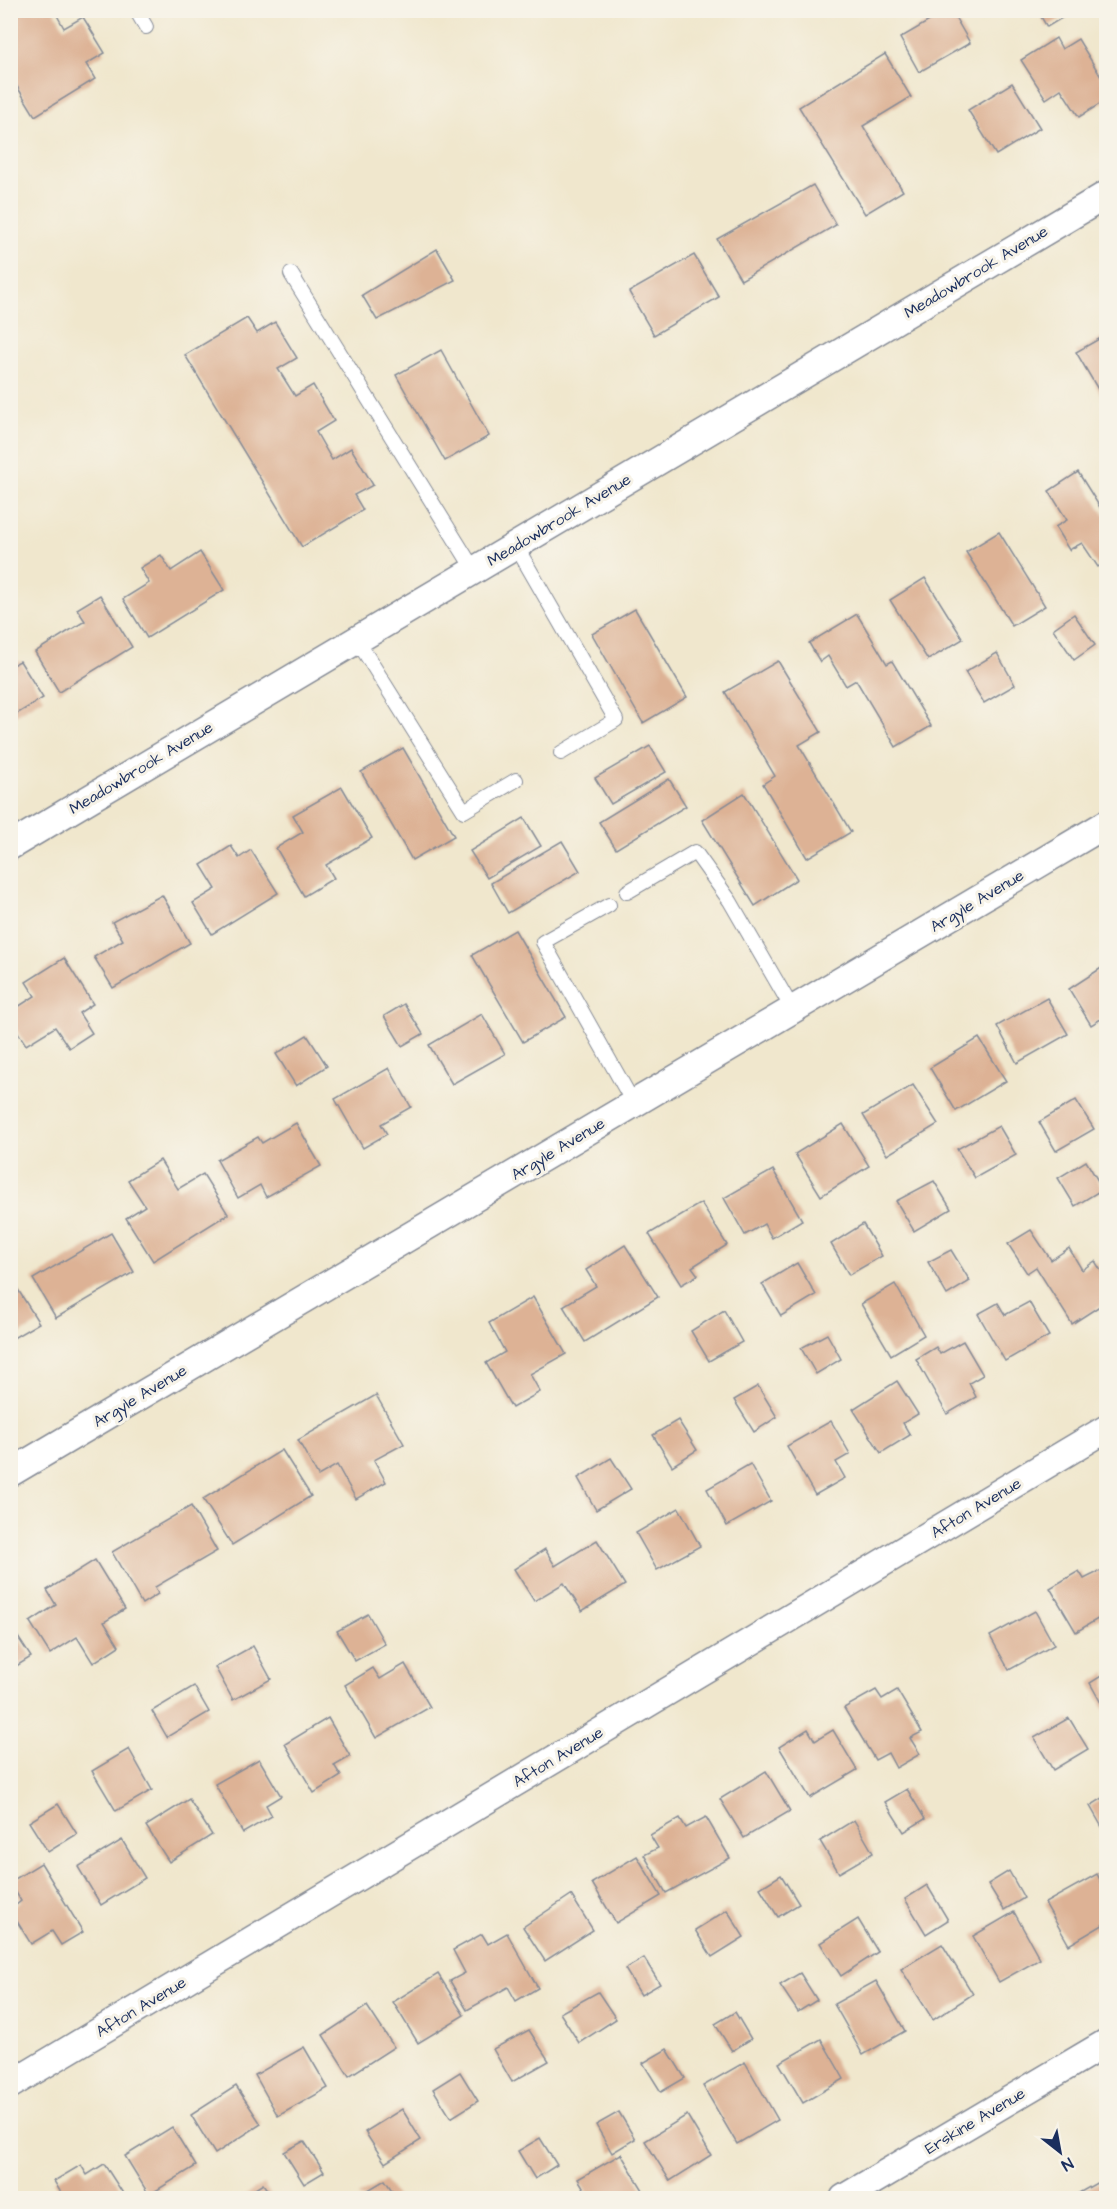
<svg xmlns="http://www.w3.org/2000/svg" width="1117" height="2209" font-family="'Architects Daughter',sans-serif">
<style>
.building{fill:#ddb295}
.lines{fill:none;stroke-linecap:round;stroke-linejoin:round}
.lane-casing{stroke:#868b96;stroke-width:16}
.street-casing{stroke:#868b96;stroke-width:30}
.lane{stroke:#fff;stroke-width:14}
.street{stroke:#fff;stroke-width:27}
.labels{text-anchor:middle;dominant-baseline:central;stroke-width:6;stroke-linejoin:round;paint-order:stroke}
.street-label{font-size:16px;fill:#1b2f5e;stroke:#f7f3e8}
</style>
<rect width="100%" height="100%" fill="#f7f3e8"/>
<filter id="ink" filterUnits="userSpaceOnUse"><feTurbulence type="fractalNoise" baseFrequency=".0167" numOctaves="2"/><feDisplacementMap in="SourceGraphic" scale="12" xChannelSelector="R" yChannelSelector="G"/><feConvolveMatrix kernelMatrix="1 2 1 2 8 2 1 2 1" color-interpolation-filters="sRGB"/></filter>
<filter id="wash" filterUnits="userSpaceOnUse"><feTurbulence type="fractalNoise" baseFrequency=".008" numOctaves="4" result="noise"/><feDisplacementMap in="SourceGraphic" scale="24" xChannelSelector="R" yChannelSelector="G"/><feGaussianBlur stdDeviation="1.35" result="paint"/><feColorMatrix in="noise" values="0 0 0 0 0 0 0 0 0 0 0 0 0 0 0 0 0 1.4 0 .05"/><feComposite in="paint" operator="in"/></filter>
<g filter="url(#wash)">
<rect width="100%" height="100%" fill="#f0e7cd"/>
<g id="blocks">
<!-- building -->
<g class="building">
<polygon points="10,10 54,10 64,28 83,17 105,53 86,64 95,79 35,116 10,75"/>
<polygon points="948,10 951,10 970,43 919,72 900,38"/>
<polygon points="1037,10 1075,10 1047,27"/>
<polygon points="1056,38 1062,49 1078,39 1106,85 1106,100 1079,117 1061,89 1046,99 1021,60"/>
<polygon points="885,54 911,97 863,126 903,191 865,214 799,107"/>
<polygon points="1012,83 1040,128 996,155 968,110"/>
<polygon points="813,185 836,225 741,280 717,239"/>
<polygon points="437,249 455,280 377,320 362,295"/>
<polygon points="694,255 719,297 654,335 629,292"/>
<polygon points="247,318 257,333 275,322 297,358 278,369 295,396 313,385 334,421 316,432 332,460 351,448 373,485 354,495 363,510 302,547 185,355"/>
<polygon points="1106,335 1106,403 1076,352"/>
<polygon points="441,350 489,436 445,461 396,375"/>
<polygon points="1078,472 1106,517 1106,561 1098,567 1082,543 1069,550 1055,527 1067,520 1049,491"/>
<polygon points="999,532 1045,606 1012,626 966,552"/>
<polygon points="200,552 224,590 147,638 123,599 149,583 140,568 161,555 171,571"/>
<polygon points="925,578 963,639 928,660 890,600"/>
<polygon points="100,595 132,647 59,692 35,652 85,621 77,609"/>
<polygon points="635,609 687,697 643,723 592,634"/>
<polygon points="857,614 887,664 892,661 931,726 896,747 856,680 846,686 828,656 820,662 809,643"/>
<polygon points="1074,614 1095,645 1074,660 1053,629"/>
<polygon points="997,653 1015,685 984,703 965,672"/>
<polygon points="20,661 43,698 10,718 10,666"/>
<polygon points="778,661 821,732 799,745 851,832 807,858 763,784 775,776 725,692"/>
<polygon points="650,746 666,772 611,804 595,778"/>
<polygon points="403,748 454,836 412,860 361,772"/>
<polygon points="669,779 686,806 616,849 599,822"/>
<polygon points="342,787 372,838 326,865 334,878 304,896 276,848 303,832 293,815"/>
<polygon points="744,793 797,879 755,906 702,820"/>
<polygon points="524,818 541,846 487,878 470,851"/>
<polygon points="562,841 580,871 508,913 491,883"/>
<polygon points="231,846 239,858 251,850 278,893 212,934 193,903 216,889 201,865"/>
<polygon points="162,895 190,943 113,988 94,957 123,940 112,922"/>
<polygon points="515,930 566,1017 523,1042 472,955"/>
<polygon points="64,958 93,1004 79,1013 92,1033 69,1048 55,1027 26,1045 10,1020 10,1012 35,996 26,982"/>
<polygon points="1106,965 1106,1016 1091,1025 1069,989"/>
<polygon points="1047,998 1068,1034 1017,1063 997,1026"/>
<polygon points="404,1004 423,1034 402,1046 384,1016"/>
<polygon points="482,1014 505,1054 452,1084 429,1045"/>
<polygon points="307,1035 327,1066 296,1086 276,1054"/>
<polygon points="979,1038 1006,1081 956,1111 930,1068"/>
<polygon points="389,1068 411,1107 381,1124 387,1134 363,1148 335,1099"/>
<polygon points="913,1085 938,1124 887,1155 863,1115"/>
<polygon points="1076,1100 1094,1129 1056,1151 1039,1122"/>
<polygon points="296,1123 321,1166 266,1197 260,1185 238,1198 217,1160 258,1137 262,1143"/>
<polygon points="843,1124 869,1166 821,1196 795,1154"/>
<polygon points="999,1126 1016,1155 975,1178 957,1149"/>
<polygon points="160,1160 178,1189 203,1174 228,1214 153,1261 126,1218 145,1206 128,1180"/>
<polygon points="1086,1161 1103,1189 1075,1206 1058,1178"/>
<polygon points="773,1170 802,1220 772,1238 764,1224 745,1235 724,1198"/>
<polygon points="934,1181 951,1209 914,1231 896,1201"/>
<polygon points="701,1203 727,1245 692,1267 698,1275 681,1285 649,1234"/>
<polygon points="863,1224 882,1256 849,1275 831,1244"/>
<polygon points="1031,1230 1051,1260 1069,1248 1082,1270 1095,1261 1106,1279 1106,1302 1072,1324 1036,1267 1027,1273 1008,1244"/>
<polygon points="111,1233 134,1272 56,1318 33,1279"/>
<polygon points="625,1245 658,1297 585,1342 563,1306 596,1286 586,1270"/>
<polygon points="951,1250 970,1281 947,1295 928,1262"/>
<polygon points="797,1263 816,1295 781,1316 762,1284"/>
<polygon points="10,1277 39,1323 10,1340"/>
<polygon points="895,1284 924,1335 891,1355 861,1304"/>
<polygon points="533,1297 566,1354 530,1374 540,1392 512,1408 486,1363 505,1352 489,1323"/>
<polygon points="1029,1302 1049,1336 1005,1361 978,1314 998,1303 1005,1315"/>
<polygon points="724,1310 742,1342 709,1361 691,1331"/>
<polygon points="827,1334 841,1359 816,1374 801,1348"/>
<polygon points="963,1341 983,1375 969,1383 976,1397 947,1414 916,1359 936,1347 940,1354"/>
<polygon points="897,1381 918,1414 903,1423 910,1435 881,1453 853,1409"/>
<polygon points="758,1386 777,1417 754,1432 734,1400"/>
<polygon points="376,1395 404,1444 374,1460 386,1482 356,1499 337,1465 318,1476 298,1440"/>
<polygon points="678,1420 697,1450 672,1466 653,1435"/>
<polygon points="831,1421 850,1454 836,1462 845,1478 815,1495 787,1446"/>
<polygon points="282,1450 311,1496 232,1545 203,1499"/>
<polygon points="611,1458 631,1489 596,1510 578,1478"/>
<polygon points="750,1464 771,1501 727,1526 707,1489"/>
<polygon points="191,1506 217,1551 155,1587 158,1594 142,1604 112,1552"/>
<polygon points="679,1508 700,1546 657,1570 636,1533"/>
<polygon points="597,1540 625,1585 582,1611 564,1583 534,1601 514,1569 545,1549 555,1566"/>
<polygon points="95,1560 125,1609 104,1622 119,1646 93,1663 77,1637 50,1654 30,1622 56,1605 47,1590"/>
<polygon points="1079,1571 1084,1579 1100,1571 1106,1582 1106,1614 1076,1632 1050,1588"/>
<polygon points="1035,1611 1054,1645 1009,1670 990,1636"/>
<polygon points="368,1614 385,1644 355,1661 337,1631"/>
<polygon points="10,1625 31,1657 10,1670"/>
<polygon points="253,1646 271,1679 233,1700 215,1667"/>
<polygon points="405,1664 430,1707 376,1738 345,1685 373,1668 380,1679"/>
<polygon points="1106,1673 1106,1712 1090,1683"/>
<polygon points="194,1686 209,1712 167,1737 152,1711"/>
<polygon points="876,1690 882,1699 897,1690 922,1732 910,1738 920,1754 896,1768 888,1753 875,1760 844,1708"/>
<polygon points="328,1718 350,1756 334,1765 341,1776 314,1793 285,1744"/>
<polygon points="1069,1718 1088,1749 1053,1770 1034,1738"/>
<polygon points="808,1729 815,1741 833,1730 857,1770 810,1798 779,1747"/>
<polygon points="129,1749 152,1790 116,1811 92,1771"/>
<polygon points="259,1759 281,1796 266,1805 272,1816 243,1833 215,1784"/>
<polygon points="766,1771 790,1811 744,1838 720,1799"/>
<polygon points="907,1789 925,1819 904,1832 885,1802"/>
<polygon points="1106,1796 1106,1834 1090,1806"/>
<polygon points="189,1799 212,1835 169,1862 146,1826"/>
<polygon points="58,1804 77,1834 48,1852 29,1822"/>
<polygon points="706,1817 730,1858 666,1893 644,1855 658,1848 650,1835 680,1818 686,1828"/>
<polygon points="854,1820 873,1853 839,1873 820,1841"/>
<polygon points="122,1840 145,1878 101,1905 78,1867"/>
<polygon points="637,1856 661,1896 616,1923 592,1883"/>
<polygon points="41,1863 83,1932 61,1945 52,1931 31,1944 10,1910 21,1901 10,1882"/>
<polygon points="1009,1871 1024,1898 1004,1910 988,1884"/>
<polygon points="1097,1874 1106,1891 1106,1923 1069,1945 1045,1903"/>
<polygon points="781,1875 799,1904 778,1917 760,1888"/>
<polygon points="927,1885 948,1920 926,1934 905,1899"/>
<polygon points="571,1895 593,1930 545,1961 523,1927"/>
<polygon points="727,1910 744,1937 712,1957 695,1930"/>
<polygon points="1014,1912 1040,1959 999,1982 973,1936"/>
<polygon points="858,1919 878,1952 841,1976 820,1943"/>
<polygon points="507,1933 538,1988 516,2001 508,1987 467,2010 450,1981 465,1973 453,1950 482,1934 488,1944"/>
<polygon points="942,1944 973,1994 933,2020 901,1969"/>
<polygon points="644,1958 660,1984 641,1995 625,1969"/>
<polygon points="800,1973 817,2000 798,2012 780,1985"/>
<polygon points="438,1974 464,2015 418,2043 393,2002"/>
<polygon points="876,1981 905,2031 863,2055 834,2004"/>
<polygon points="598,1992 616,2019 579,2043 560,2013"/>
<polygon points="367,2006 394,2047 349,2076 323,2035"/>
<polygon points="735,2012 751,2039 732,2051 715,2024"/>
<polygon points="529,2030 549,2061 512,2082 493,2049"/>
<polygon points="821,2039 844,2079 803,2103 779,2063"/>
<polygon points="304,2047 328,2088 278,2116 255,2075"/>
<polygon points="667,2049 685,2078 661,2092 643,2063"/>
<polygon points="745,2062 778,2120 737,2144 703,2086"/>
<polygon points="460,2072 478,2101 451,2118 433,2089"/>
<polygon points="236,2086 261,2124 215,2154 191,2115"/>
<polygon points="402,2109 421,2140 385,2163 365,2132"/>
<polygon points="619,2112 635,2139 612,2153 596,2125"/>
<polygon points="687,2115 711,2155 670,2181 645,2141"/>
<polygon points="172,2127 196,2166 149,2195 125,2156"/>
<polygon points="540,2138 557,2165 535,2179 518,2151"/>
<polygon points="304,2141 324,2172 304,2184 284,2152"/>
<polygon points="621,2154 646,2195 640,2198 590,2198 578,2179"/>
<polygon points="104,2164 126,2198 64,2198 54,2181 81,2165 87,2175"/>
<polygon points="385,2180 397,2198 359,2198 358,2196"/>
<polygon points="1100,2181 1106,2192 1106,2198 1070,2198"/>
<polygon points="263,2184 273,2198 241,2198"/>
</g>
</g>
</g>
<g filter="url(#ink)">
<use href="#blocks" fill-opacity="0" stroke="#868b96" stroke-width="1.5"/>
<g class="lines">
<defs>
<g id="lane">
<polyline points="136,10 146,27"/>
<polyline points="291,274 474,570"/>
<polyline points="516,546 616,720 561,753"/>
<polyline points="357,640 464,811 516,780"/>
<polyline points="627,892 695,852 730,901 793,1010"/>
<polyline points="609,905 543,942 634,1104"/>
</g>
<g id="street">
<polyline points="10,846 1106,195"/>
<polyline points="10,1473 1106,824"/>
<polyline points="10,2085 1106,1429"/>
<polyline points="844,2198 1106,2043"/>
</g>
</defs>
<!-- lane casing -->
<use href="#lane" class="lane-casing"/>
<!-- street casing -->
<use href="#street" class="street-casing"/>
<!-- lane -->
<use href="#lane" class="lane"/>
<!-- street -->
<use href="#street" class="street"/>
</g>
</g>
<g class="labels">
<!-- street labels -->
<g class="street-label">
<text transform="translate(976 272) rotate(-31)">Meadowbrook Avenue</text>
<text transform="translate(559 520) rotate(-31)">Meadowbrook Avenue</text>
<text transform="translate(141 768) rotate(-31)">Meadowbrook Avenue</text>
<text transform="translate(977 901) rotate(-31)">Argyle Avenue</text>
<text transform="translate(558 1149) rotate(-31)">Argyle Avenue</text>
<text transform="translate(140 1396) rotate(-31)">Argyle Avenue</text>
<text transform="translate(976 1508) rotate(-31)">Afton Avenue</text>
<text transform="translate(558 1757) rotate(-31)">Afton Avenue</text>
<text transform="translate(141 2007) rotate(-31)">Afton Avenue</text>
<text transform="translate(975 2121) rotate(-31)">Erskine Avenue</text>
</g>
</g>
<!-- margin -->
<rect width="1117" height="2209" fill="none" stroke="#f7f3e8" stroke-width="36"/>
<!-- north arrow -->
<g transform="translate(1060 2152) rotate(149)" stroke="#f7f3e8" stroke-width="4.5" paint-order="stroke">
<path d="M0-4.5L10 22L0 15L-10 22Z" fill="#1b2f5e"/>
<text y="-9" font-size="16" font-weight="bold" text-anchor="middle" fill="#1b2f5e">N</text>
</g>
</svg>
